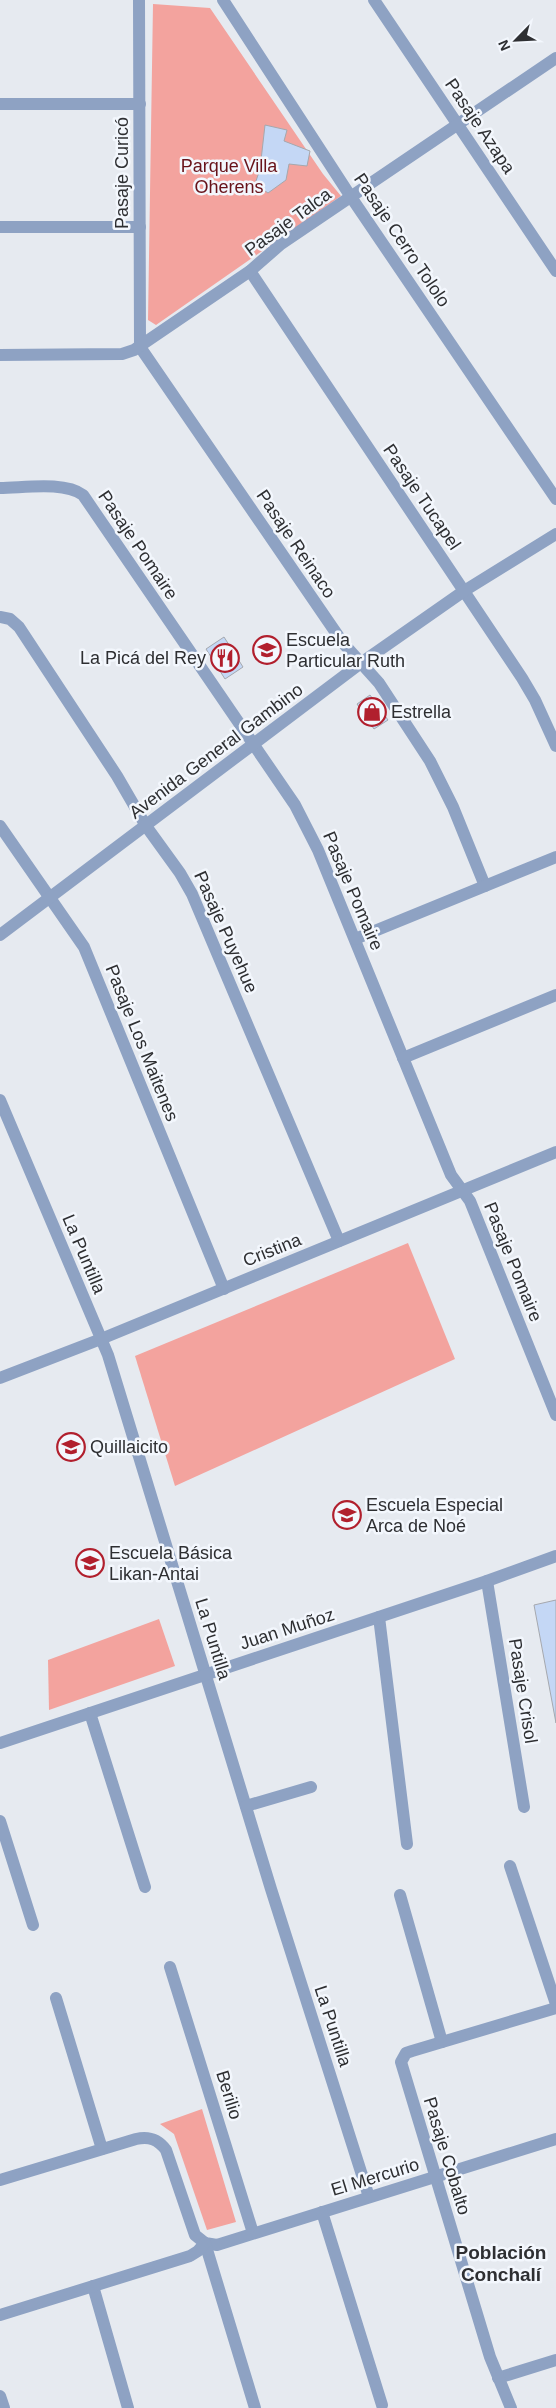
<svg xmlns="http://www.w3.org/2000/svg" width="556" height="2408" font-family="Arial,sans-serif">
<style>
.green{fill:#f3a39e}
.building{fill:#c4d7f5;stroke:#a5a8ae}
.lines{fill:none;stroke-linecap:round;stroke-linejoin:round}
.minor{stroke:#8ea2c3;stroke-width:12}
.tertiary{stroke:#8ea2c3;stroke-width:12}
.labels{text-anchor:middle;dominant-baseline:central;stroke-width:5;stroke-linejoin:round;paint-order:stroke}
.street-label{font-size:18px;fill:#2e2f32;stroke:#f3f7fd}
.park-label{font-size:18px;fill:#681219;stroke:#f3f7fd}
.poi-label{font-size:18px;fill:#2e2f32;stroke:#f3f7fd;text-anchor:start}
.neighbourhood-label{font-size:19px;font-weight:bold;fill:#2e2f32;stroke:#f3f7fd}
</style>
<rect width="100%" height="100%" fill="#e6eaf0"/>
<!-- green -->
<g class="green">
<polygon points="153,4 210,8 323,174 341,196 156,325 148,320"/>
<polygon points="408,1243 455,1359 175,1486 135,1356"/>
<polygon points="159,1619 175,1666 49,1710 48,1660"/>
<polygon points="202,2109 236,2222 207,2230 174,2134 160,2124"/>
</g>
<!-- building -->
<g class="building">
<polygon points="265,125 287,130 284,141 310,151 307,166 289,164 286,180 268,193 255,184 260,169"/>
<polygon points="224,637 243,667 225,679 206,649"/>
<polygon points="370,695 388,720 374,729 357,704"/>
<polygon points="556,1600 556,1723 534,1605"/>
</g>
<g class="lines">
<!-- minor -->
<g class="minor">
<polyline points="139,0 140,347"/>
<polyline points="223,0 351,197 556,499"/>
<polyline points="374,0 556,271"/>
<polyline points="0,104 140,104"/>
<polyline points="0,227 140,227"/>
<polyline points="250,271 522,678 535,700 556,746"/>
<polyline points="140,347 343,643 379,683 430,761 453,807 485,886"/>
<polyline points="0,355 122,354 134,350 250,271 281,244 556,58"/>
<path d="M0 488C23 488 64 481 83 495L295 805 318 850 451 1175 470 1201 556 1415"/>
<polyline points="0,617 10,619 19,627 117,776 146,826 180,873 192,894 339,1241"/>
<polyline points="0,826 84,947 224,1289"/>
<polyline points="355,939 556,857"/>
<polyline points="403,1058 556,995"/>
<polyline points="0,1100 108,1355 271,1889 369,2197"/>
<polyline points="0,1378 101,1339 556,1152"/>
<polyline points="487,1581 524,1807"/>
<polyline points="379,1617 407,1844"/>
<polyline points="90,1713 145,1887"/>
<polyline points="0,1743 487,1581 556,1556"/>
<polyline points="246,1806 311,1787"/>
<polyline points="0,1821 33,1925"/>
<polyline points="510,1866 556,2004"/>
<polyline points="400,1895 442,2042"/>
<polyline points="170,1967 253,2233"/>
<polyline points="56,1998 102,2149"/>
<path d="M0 2180 136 2139C149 2136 158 2139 166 2150L195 2235 205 2243 217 2245 556 2139"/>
<polyline points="322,2212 382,2405"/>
<polyline points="205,2243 255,2408"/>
<polyline points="93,2286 128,2408"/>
<polyline points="0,2315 190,2256 198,2251 205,2243"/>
<polyline points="498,2378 556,2360"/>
<polyline points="0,2396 4,2408"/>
<polyline points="511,2408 490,2357 401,2062 406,2053 412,2051 556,2008"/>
</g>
<!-- tertiary -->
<polyline class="tertiary" points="0,935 361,663 464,591 556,534"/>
</g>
<!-- icons -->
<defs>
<symbol id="school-ring" viewBox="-11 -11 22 22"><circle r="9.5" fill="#f3f7fd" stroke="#b11f2d" stroke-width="1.5"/><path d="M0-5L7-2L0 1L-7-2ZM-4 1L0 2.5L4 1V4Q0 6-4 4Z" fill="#b11f2d"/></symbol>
<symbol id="restaurant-ring" viewBox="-11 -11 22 22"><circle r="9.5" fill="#f3f7fd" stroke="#b11f2d" stroke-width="1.5"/><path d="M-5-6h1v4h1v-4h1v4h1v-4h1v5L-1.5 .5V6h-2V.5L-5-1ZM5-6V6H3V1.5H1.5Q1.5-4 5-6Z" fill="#b11f2d"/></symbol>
<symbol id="shop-ring" viewBox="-11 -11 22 22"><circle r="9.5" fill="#f3f7fd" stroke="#b11f2d" stroke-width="1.5"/><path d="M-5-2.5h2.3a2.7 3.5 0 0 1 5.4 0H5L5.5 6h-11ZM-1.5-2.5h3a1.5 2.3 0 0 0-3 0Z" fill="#b11f2d"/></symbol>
</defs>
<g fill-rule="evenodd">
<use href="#school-ring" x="251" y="634" width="32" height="32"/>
<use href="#restaurant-ring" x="209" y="642" width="32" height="32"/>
<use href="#shop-ring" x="356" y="696" width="32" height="32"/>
<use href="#school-ring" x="55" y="1431" width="32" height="32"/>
<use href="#school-ring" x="331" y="1499" width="32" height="32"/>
<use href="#school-ring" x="74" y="1547" width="32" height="32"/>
</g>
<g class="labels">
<!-- street labels -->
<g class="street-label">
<text transform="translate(480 126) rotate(56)">Pasaje Azapa</text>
<text transform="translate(122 173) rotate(-90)">Pasaje Curicó</text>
<text transform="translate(288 222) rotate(-36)">Pasaje Talca</text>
<text transform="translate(402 240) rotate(56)">Pasaje Cerro Tololo</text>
<text transform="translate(422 497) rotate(56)">Pasaje Tucapel</text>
<text transform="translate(296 544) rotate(56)">Pasaje Reinaco</text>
<text transform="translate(138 545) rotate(56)">Pasaje Pomaire</text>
<text transform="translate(216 751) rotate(-37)">Avenida General Gambino</text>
<text transform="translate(353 891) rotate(67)">Pasaje Pomaire</text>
<text transform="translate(226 932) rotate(66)">Pasaje Puyehue</text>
<text transform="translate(142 1043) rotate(68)">Pasaje Los Maitenes</text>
<text transform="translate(272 1250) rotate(-22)">Cristina</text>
<text transform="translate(84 1254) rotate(67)">La Puntilla</text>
<text transform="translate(513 1262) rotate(68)">Pasaje Pomaire</text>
<text transform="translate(287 1629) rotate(-18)">Juan Muñoz</text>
<text transform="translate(213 1639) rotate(73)">La Puntilla</text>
<text transform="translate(523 1691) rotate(81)">Pasaje Crisol</text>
<text transform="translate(333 2026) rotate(72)">La Puntilla</text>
<text transform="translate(229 2095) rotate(73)">Berilio</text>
<text transform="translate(447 2156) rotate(73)">Pasaje Cobalto</text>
<text transform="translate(375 2177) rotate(-17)">El Mercurio</text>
</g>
<!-- park labels -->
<g class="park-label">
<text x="229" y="166">Parque Villa<tspan x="229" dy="21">Oherens</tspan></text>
</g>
<!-- poi labels -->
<g class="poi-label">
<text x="286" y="640">Escuela<tspan x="286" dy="21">Particular Ruth</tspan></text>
<text x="206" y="658" text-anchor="end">La Picá del Rey</text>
<text x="391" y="712">Estrella</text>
<text x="90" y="1447">Quillaicito</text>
<text x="366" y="1505">Escuela Especial<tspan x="366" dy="21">Arca de Noé</tspan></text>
<text x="109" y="1553">Escuela Básica<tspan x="109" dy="21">Likan-Antai</tspan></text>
</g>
<!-- neighbourhood labels -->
<g class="neighbourhood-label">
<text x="501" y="2252">Población<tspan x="501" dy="22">Conchalí</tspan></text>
</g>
</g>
<!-- north arrow -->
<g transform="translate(516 40) rotate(246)" stroke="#f3f7fd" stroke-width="4" paint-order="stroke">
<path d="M0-4L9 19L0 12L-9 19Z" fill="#2e2f32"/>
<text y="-8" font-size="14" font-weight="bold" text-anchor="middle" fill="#2e2f32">N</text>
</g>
</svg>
